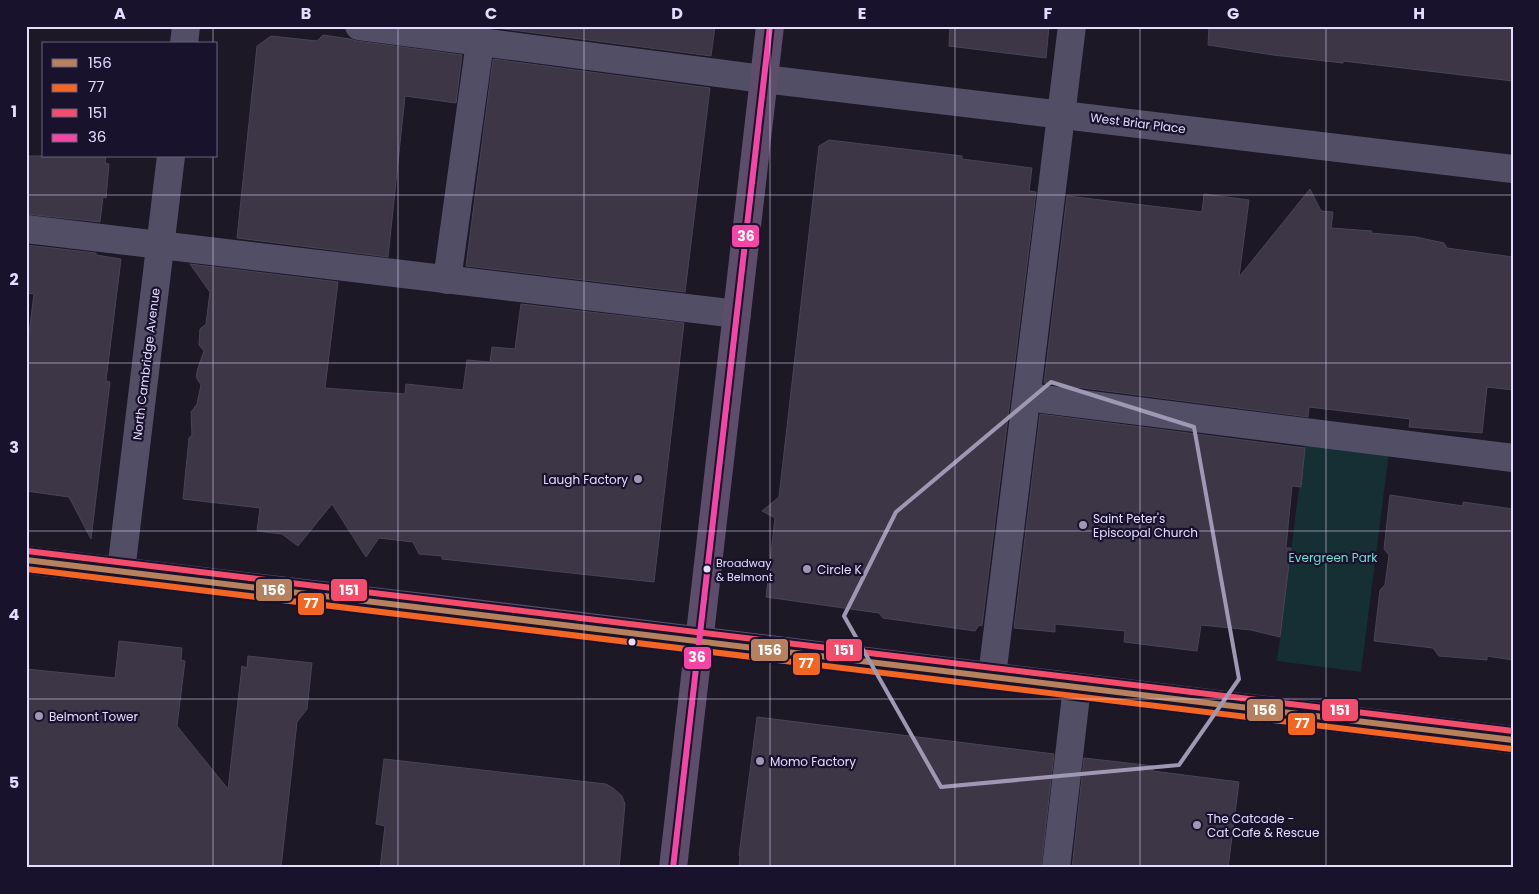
<svg xmlns="http://www.w3.org/2000/svg" width="1539" height="894" font-family="Poppins,sans-serif">
<style>
.green{fill:#162f34}
.building{fill:#3c3647;stroke:#494358}
.lines{fill:none;stroke-linecap:round;stroke-linejoin:round}
.minor{stroke:#524e66;stroke-width:28}
.major{stroke:#5c4e6b;stroke-width:28}
.bus-1-casing{stroke:#19122c;stroke-width:10}
.bus-2-casing{stroke:#19122c;stroke-width:10}
.bus-3-casing{stroke:#19122c;stroke-width:10}
.bus-4-casing{stroke:#19122c;stroke-width:10}
.bus-1{stroke:#b6815c;stroke-width:6}
.bus-2{stroke:#f26522;stroke-width:6}
.bus-3{stroke:#f44d6c;stroke-width:6}
.bus-4{stroke:#f346a5;stroke-width:6}
.marked{fill:none;stroke:#9f98b3;stroke-width:4;stroke-linejoin:round}
.grid{fill:none;stroke:#e5ddff;stroke-width:1;stroke-opacity:0.55}
.poi-dot{fill:#9f98b3;stroke:#19122c;stroke-width:2}
.bus-dot{fill:#e5ddff;stroke:#19122c;stroke-width:2}
.labels{text-anchor:middle;dominant-baseline:central;stroke-width:4.5;stroke-linejoin:round;paint-order:stroke}
.bus-label{font-size:11px;fill:#e5ddff;stroke:#19122c;text-anchor:start}
.street-label{font-size:12px;fill:#e5ddff;stroke:#19122c}
.poi-label{font-size:12px;fill:#e5ddff;stroke:#19122c;text-anchor:start}
.park-label{font-size:12px;fill:#68e0d1;stroke:#19122c}
.line-badge{stroke:#19122c;stroke-width:2}
.badge-label{font-size:14px;text-anchor:middle;font-weight:bold;fill:#fff}
.neatline{fill:none;stroke:#e5ddff;stroke-width:2}
.grid-label{font-size:16px;text-anchor:middle;font-weight:bold;fill:#e5ddff}
</style>
<rect width="100%" height="100%" fill="#1c1826"/>
<!-- green -->
<polygon class="green" points="1305,441 1389,452 1361,672 1277,661"/>
<!-- building -->
<g class="building">
<polygon points="481,26 715,26 711,56"/>
<polygon points="950,26 1049,26 1046,58 949,46"/>
<polygon points="1209,26 1513,26 1513,81 1343,61 1343,63 1273,55 1208,45"/>
<polygon points="323,35 350,39 357,41 462,55 456,103 405,96 388,257 237,238 257,46 271,36 317,41"/>
<polygon points="493,59 710,88 685,292 466,266"/>
<polygon points="829,140 962,156 962,159 1032,168 1029,191 1036,192 982,626 979,625 975,631 883,618 879,613 766,597 775,518 762,511 779,497 819,146"/>
<polygon points="26,156 106,156 105,163 109,164 106,198 103,197 100,222 26,214"/>
<polygon points="1310,189 1321,211 1333,212 1331,228 1372,231 1371,233 1416,237 1444,243 1447,248 1513,257 1513,390 1487,387 1482,433 1409,427 1410,419 1309,407 1308,417 1044,383 1067,196 1202,212 1204,194 1249,200 1239,277"/>
<polygon points="26,245 96,253 96,255 121,259 106,381 110,382 91,539 69,497 26,491 26,357 34,294 26,293"/>
<polygon points="190,264 338,282 325,388 405,394 406,384 463,390 467,360 490,362 492,347 515,349 521,304 684,323 654,582 442,559 442,556 419,554 413,542 379,538 366,557 332,504 298,546 282,534 257,531 260,508 183,499 189,438 192,435 191,412 197,404 201,385 196,377 198,368 204,351 199,345 200,329 206,324 210,292"/>
<polygon points="1040,414 1305,448 1301,487 1292,486 1286,548 1291,548 1280,637 1251,630 1201,625 1197,651 1124,642 1125,631 1055,624 1055,632 1014,628"/>
<polygon points="1390,495 1463,506 1463,502 1513,509 1513,660 1487,656 1487,660 1439,656 1433,648 1374,641 1380,590 1385,585 1389,555 1384,549"/>
<polygon points="119,641 182,648 181,660 185,661 177,726 228,789 242,666 247,668 248,656 312,663 307,709 297,722 281,868 26,868 26,669 115,678"/>
<polygon points="757,717 1054,754 1041,868 739,868 740,856 739,855"/>
<polygon points="1084,758 1154,766 1153,771 1239,782 1228,868 1072,868"/>
<polygon points="384,759 606,784 613,788 622,796 625,804 619,868 380,868 385,826 376,824"/>
</g>
<g class="lines">
<!-- minor -->
<g class="minor">
<polyline points="359,26 764,79 1513,169"/>
<polyline points="184,44 186,26"/>
<polyline points="26,229 737,314"/>
<polyline points="447,280 480,42"/>
<polyline points="1027,397 1513,458"/>
<polyline points="121,571 171,156"/>
<polyline points="992,676 1072,26"/>
<polyline points="1056,868 1077,687"/>
</g>
<!-- major -->
<g class="major">
<polyline points="26,560 482,614 1513,740"/>
<polyline points="673,868 770,26"/>
</g>
<defs>
<polyline id="bus-1" points="26,560 1513,740"/>
<polyline id="bus-2" points="26,569 1512,749"/>
<polyline id="bus-3" points="27,551 1513,731"/>
<polyline id="bus-4" points="673,868 770,26"/>
</defs>
<!-- bus-1 casing -->
<use href="#bus-1" class="bus-1-casing"/>
<!-- bus-2 casing -->
<use href="#bus-2" class="bus-2-casing"/>
<!-- bus-3 casing -->
<use href="#bus-3" class="bus-3-casing"/>
<!-- bus-4 casing -->
<use href="#bus-4" class="bus-4-casing"/>
<!-- bus-1 -->
<use href="#bus-1" class="bus-1"/>
<!-- bus-2 -->
<use href="#bus-2" class="bus-2"/>
<!-- bus-3 -->
<use href="#bus-3" class="bus-3"/>
<!-- bus-4 -->
<use href="#bus-4" class="bus-4"/>
</g>
<!-- marked area -->
<path class="marked" d="M1051 382 1194 427 1239 679 1179 765 941 787 844 616 896 512Z"/>
<!-- grid -->
<path class="grid" d="M213 26V44M398 26V868M584 26V868M770 26V868M955 26V868M1140 26V868M1326 26V868M213 156V868M26 195H1513M26 363H1513M26 531H1513M26 699H1513"/>
<!-- markers -->
<g class="poi-dot">
<circle cx="638" cy="479" r="5"/>
<circle cx="1083" cy="525" r="5"/>
<circle cx="807" cy="569" r="5"/>
<circle cx="39" cy="716" r="5"/>
<circle cx="760" cy="761" r="5"/>
<circle cx="1197" cy="825" r="5"/>
</g>
<g class="bus-dot">
<circle cx="707" cy="569" r="4.5"/>
<circle cx="632" cy="642" r="4.5"/>
</g>
<g class="labels">
<!-- bus labels -->
<g class="bus-label">
<text x="716" y="563">Broadway<tspan x="716" dy="14">&amp; Belmont</tspan></text>
</g>
<!-- street labels -->
<g class="street-label">
<text transform="translate(1138 123) rotate(7)">West Briar Place</text>
<text transform="translate(146 364) rotate(-83)">North Cambridge Avenue</text>
</g>
<!-- poi labels -->
<g class="poi-label">
<text x="628" y="479" text-anchor="end">Laugh Factory</text>
<text x="1093" y="518">Saint Peter's<tspan x="1093" dy="14">Episcopal Church</tspan></text>
<text x="817" y="569">Circle K</text>
<text x="49" y="716">Belmont Tower</text>
<text x="770" y="761">Momo Factory</text>
<text x="1207" y="818">The Catcade -<tspan x="1207" dy="14">Cat Cafe &amp; Rescue</tspan></text>
</g>
<!-- park labels -->
<g class="park-label">
<text x="1333" y="557">Evergreen Park</text>
</g>
</g>
<g class="line-badge">
<rect x="731" y="224" width="29" height="24" rx="5" fill="#f346a5"/>
<rect x="255" y="578" width="38" height="24" rx="5" fill="#b6815c"/>
<rect x="330" y="578" width="38" height="24" rx="5" fill="#f44d6c"/>
<rect x="297" y="592" width="28" height="24" rx="5" fill="#f26522"/>
<rect x="750" y="638" width="39" height="24" rx="5" fill="#b6815c"/>
<rect x="825" y="638" width="38" height="24" rx="5" fill="#f44d6c"/>
<rect x="683" y="646" width="29" height="24" rx="5" fill="#f346a5"/>
<rect x="792" y="652" width="29" height="24" rx="5" fill="#f26522"/>
<rect x="1246" y="698" width="38" height="24" rx="5" fill="#b6815c"/>
<rect x="1321" y="698" width="38" height="24" rx="5" fill="#f44d6c"/>
<rect x="1287" y="712" width="29" height="24" rx="5" fill="#f26522"/>
</g>
<g class="badge-label">
<text x="746" y="241">36</text>
<text x="274" y="595">156</text>
<text x="349" y="595">151</text>
<text x="311" y="608">77</text>
<text x="770" y="655">156</text>
<text x="844" y="655">151</text>
<text x="697" y="662">36</text>
<text x="806" y="668">77</text>
<text x="1265" y="715">156</text>
<text x="1340" y="715">151</text>
<text x="1302" y="728">77</text>
</g>
<!-- border -->
<rect width="1539" height="894" fill="none" stroke="#19122c" stroke-width="55"/>
<!-- legend -->
<rect x="42" y="42" width="175" height="115" fill="#19122c" stroke="#6b6380"/>
<rect x="52" y="59" width="25" height="8" fill="#b6815c" stroke="#6b6380"/>
<text x="88" y="68" font-size="15" fill="#e5ddff">156</text>
<rect x="52" y="84" width="25" height="8" fill="#f26522" stroke="#6b6380"/>
<text x="88" y="92" font-size="15" fill="#e5ddff">77</text>
<rect x="52" y="109" width="25" height="8" fill="#f44d6c" stroke="#6b6380"/>
<text x="88" y="118" font-size="15" fill="#e5ddff">151</text>
<rect x="52" y="134" width="25" height="8" fill="#f346a5" stroke="#6b6380"/>
<text x="88" y="142" font-size="15" fill="#e5ddff">36</text>
<rect x="28" y="28" width="1484" height="838" class="neatline"/>
<g class="grid-label">
<text x="120" y="19">A</text>
<text x="306" y="19">B</text>
<text x="491" y="19">C</text>
<text x="677" y="19">D</text>
<text x="862" y="19">E</text>
<text x="1048" y="19">F</text>
<text x="1233" y="19">G</text>
<text x="1419" y="19">H</text>
<text x="14" y="117">1</text>
<text x="14" y="285">2</text>
<text x="14" y="453">3</text>
<text x="14" y="620">4</text>
<text x="14" y="788">5</text>
</g>
</svg>
